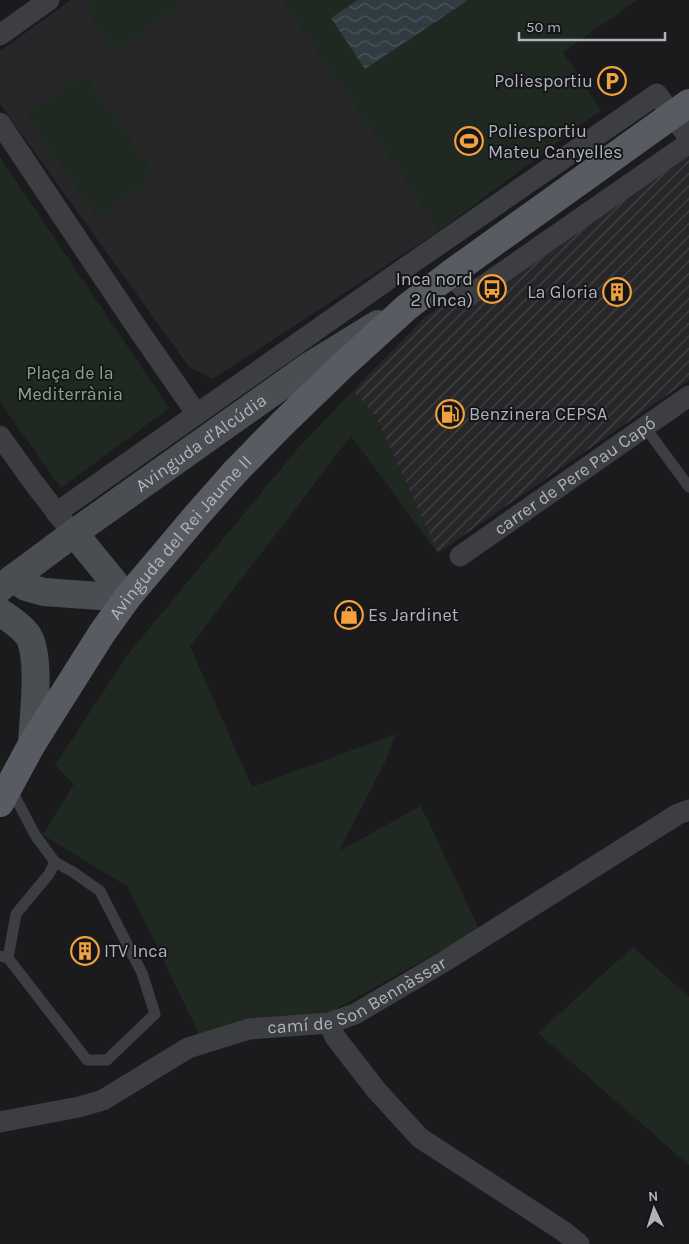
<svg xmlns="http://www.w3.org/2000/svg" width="689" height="1244" font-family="Karla,sans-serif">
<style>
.built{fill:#27272a}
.industrial{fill:url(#industrial-furrows)}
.green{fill:#202921}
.water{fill:url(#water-waves)}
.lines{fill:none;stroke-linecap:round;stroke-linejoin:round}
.lane{stroke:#3c3e42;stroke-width:11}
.street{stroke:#3c3e42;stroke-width:21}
.secondary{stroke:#4a4d52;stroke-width:28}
.primary{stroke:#585b61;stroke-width:28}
.labels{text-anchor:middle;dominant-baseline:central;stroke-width:4;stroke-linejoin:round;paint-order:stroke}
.poi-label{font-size:18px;fill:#aeb4bd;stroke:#161618;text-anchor:start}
.park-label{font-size:18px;fill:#87a785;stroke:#161618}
.street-label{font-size:18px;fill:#aeb4bd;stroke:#161618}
</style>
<defs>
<pattern id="industrial-furrows" width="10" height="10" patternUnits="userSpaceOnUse" patternTransform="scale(1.25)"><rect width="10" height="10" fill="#27272a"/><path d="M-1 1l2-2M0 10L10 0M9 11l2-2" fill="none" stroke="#444447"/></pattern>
<pattern id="water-waves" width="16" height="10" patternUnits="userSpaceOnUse" patternTransform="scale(1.25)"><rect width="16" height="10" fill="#303c42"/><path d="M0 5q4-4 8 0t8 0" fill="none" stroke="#4b565b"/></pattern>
</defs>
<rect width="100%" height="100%" fill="#1b1b1d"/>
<!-- built -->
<polygon class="built" points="71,0 282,0 325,60 439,231 213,379 189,367 0,104 0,51"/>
<!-- industrial -->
<polygon class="industrial" points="689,131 689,380 438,553 376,417 353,391 425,317"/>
<!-- green -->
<g class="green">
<polygon points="95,0 187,0 116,52 83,8"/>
<polygon points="282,0 637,0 563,52 601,110 439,231"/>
<polygon points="85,73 155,175 97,219 25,114"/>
<polygon points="0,157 169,408 61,488 0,402"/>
<polygon points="353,391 376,417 438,553 351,436 190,646 252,787 396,734 385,762 339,851 421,806 479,929 331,1012 199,1034 128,887 43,835 74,784 55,765 129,653 299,447"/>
<polygon points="633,947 689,997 689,1165 538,1033"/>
</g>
<!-- water -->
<polygon class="water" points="358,0 468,0 365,69 331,18"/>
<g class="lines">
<!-- lane -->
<g class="lane">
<polyline points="645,427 689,487"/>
<polyline points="0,956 8,958 87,1060 107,1060 155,1014 142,973 100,891 73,872 55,862 35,835 10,787"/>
<polyline points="8,958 16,914 49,874 55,862"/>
</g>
<!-- street -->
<g class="street">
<polyline points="0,35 49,0"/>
<polyline points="0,123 133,322 196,413"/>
<polyline points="450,274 470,295 689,143"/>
<polyline points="0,436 33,482 64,522"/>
<polyline points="56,513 389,279 657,94 689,138"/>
<path id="s1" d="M460 556 689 396"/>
<polyline points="329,1023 335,1037 377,1091 420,1138 563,1231 579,1244"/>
<path id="s2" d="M0 1122 79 1107 103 1100 188 1048 249 1029 329 1023 355 1014 445 961 678 814 689 810"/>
</g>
<!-- secondary -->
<g class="secondary">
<polyline points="74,533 127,598"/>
<polyline points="13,578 26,587 44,592 127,598"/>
<path id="s3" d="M0 588 74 533 308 367 378 324"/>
<path d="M0 612C9 618 20 625 27 634 42 654 33 718 32 744"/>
</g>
<!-- primary -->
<path class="primary" id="s4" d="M0 803 32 744 102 633 127 598 197 515 235 472 281 425 342 366 407 307 450 274 689 103"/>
</g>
<!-- icons -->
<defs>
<symbol id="parking-ring" viewBox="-11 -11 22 22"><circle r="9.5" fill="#161618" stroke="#f2a13e" stroke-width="1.5"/><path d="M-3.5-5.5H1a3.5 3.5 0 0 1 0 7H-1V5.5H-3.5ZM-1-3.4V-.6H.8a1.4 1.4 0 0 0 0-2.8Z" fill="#f2a13e"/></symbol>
<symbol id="stadium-ring" viewBox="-11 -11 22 22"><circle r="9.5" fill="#161618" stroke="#f2a13e" stroke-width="1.5"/><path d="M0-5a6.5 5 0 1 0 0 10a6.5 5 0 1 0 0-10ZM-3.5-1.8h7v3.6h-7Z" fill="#f2a13e"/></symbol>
<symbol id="bus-ring" viewBox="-11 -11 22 22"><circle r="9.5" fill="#161618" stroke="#f2a13e" stroke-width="1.5"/><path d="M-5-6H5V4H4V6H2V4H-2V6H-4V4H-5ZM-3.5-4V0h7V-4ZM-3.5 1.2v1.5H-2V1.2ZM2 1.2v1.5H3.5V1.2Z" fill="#f2a13e"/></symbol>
<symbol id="building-ring" viewBox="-11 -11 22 22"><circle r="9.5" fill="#161618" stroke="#f2a13e" stroke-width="1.5"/><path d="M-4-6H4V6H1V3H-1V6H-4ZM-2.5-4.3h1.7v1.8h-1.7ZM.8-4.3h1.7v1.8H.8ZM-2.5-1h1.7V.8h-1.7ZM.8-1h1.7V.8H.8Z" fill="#f2a13e"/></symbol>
<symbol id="fuel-ring" viewBox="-11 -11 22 22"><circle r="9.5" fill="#161618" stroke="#f2a13e" stroke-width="1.5"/><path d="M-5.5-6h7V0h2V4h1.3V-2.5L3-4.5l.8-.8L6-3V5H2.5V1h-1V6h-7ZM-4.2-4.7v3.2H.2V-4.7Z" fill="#f2a13e"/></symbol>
<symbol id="shop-ring" viewBox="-11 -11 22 22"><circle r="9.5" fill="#161618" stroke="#f2a13e" stroke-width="1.5"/><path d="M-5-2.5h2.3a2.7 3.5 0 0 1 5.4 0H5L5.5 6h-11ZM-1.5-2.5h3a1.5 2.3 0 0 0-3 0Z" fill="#f2a13e"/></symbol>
</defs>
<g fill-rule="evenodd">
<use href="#parking-ring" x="596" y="65" width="32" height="32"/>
<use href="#stadium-ring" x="453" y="125" width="32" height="32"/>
<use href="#bus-ring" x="476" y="273" width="32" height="32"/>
<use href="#building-ring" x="601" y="276" width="32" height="32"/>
<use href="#fuel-ring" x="434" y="398" width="32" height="32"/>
<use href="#shop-ring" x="333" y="599" width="32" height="32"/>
<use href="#building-ring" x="69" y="935" width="32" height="32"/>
</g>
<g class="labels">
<!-- poi labels -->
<g class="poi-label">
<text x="593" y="81" text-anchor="end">Poliesportiu</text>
<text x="488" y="131">Poliesportiu<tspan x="488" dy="21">Mateu Canyelles</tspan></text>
<text x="473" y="279" text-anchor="end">Inca nord<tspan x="473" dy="21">2 (Inca)</tspan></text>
<text x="598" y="292" text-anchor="end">La Gloria</text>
<text x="469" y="414">Benzinera CEPSA</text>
<text x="368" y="615">Es Jardinet</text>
<text x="104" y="951">ITV Inca</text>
</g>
<!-- park labels -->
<g class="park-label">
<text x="70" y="373">Plaça de la<tspan x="70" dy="21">Mediterrània</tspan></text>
</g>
<!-- street labels -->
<g class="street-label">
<text stroke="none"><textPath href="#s3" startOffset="248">Avinguda d'Alcúdia</textPath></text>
<text stroke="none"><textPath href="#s1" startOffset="140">carrer de Pere Pau Capó</textPath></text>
<text stroke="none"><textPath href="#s4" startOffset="322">Avinguda del Rei Jaume II</textPath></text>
<text stroke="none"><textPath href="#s2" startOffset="384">camí de Son Bennàssar</textPath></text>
</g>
</g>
<!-- north arrow -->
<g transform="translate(654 1209) rotate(356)" stroke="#161618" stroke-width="4" paint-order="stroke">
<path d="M0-4L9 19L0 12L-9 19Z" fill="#aeb4bd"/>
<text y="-8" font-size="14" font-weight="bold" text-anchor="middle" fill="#aeb4bd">N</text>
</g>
<!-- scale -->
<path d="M519 32v8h146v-8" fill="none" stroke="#aeb4bd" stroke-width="2.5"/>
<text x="526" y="32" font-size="15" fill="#aeb4bd" stroke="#161618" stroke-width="4" paint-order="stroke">50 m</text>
</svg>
